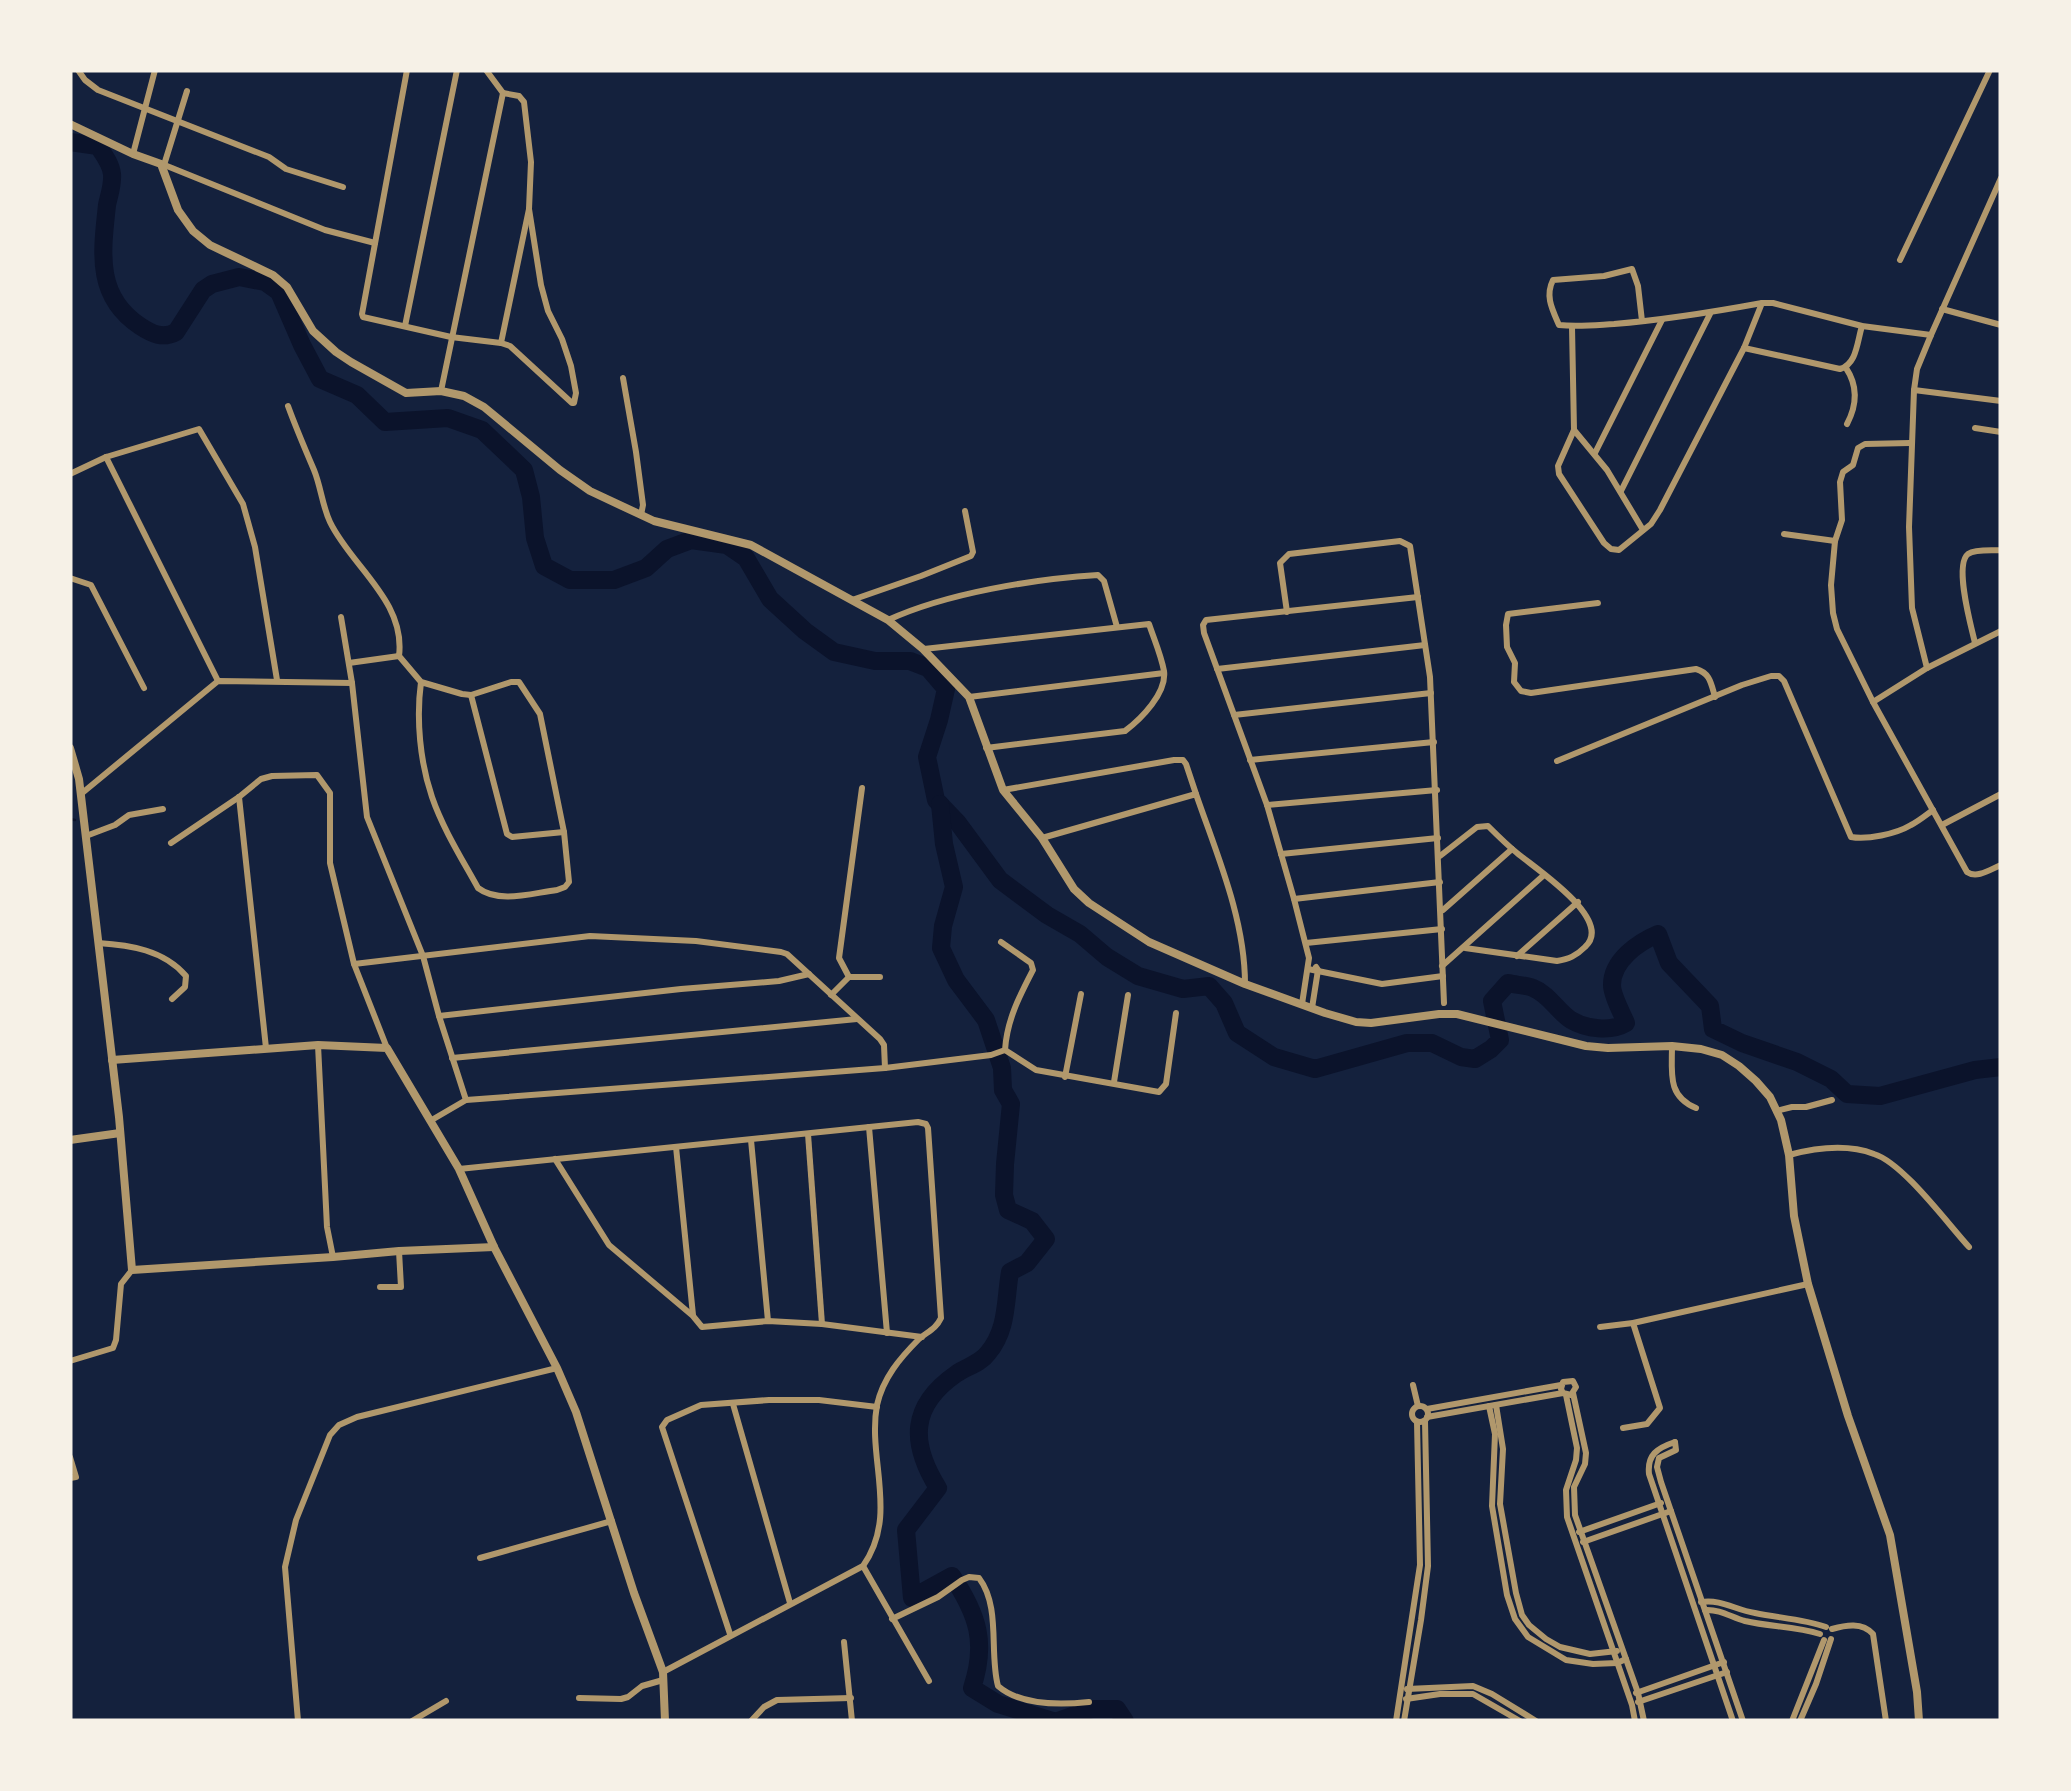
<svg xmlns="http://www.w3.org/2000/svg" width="2071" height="1791" font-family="Raleway,sans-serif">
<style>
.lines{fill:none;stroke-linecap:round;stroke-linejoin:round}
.stream{stroke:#0b132b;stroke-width:2.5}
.river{stroke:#0b132b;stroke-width:18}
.minor{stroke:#b1986c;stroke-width:6}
.tertiary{stroke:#b1986c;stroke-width:8}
</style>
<rect width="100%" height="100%" fill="#14213d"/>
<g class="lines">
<!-- stream -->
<polyline class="stream" points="70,819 75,820"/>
<!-- river -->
<g class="river">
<path d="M70 142 98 146C104 155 111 164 112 174 113 185 109 195 107 205 102 252 95 296 140 326 152 334 163 339 176 332L203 290 212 284 239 277 265 282 279 292 302 345 320 379 357 395 385 422 448 418 482 430 524 470 531 497 535 538 544 566 570 580H614L646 568 667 549 691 540 727 545 746 558 770 599 805 631 834 652 875 661H910L928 668 946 689 939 720 927 757 936 800 958 823 1000 880 1047 915 1080 934 1107 957 1138 976 1183 989 1209 986 1224 1003 1237 1033 1274 1057 1315 1069 1407 1043H1432L1461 1057 1475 1059 1491 1049 1500 1040 1492 1001 1508 983C1515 985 1526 985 1533 988 1549 994 1557 1011 1571 1020 1586 1029 1611 1032 1626 1023 1622 1013 1612 996 1612 985 1612 960 1639 942 1658 934L1669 963 1710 1006 1713 1029 1742 1043 1797 1062 1831 1079 1847 1094 1880 1096 1975 1070 2001 1067"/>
<path d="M940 804 944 844 954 887 943 926 941 948 956 980 986 1020 1002 1068 1003 1090 1011 1104 1005 1164 1004 1195 1008 1210 1032 1221 1046 1239 1027 1263 1010 1272C1005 1301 1008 1329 988 1353 981 1363 966 1367 956 1374 910 1406 910 1443 938 1488L906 1530 912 1598 952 1576C978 1615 987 1643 972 1688L998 1704 1053 1721"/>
<polyline points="1058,1721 1092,1709 1117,1709 1125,1721"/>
</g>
<!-- minor -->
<g class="minor">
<polyline points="78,70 85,80 98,90 269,157 286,169 343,187"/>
<polyline points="407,70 362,314 363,317 451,337 501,343 529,209"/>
<polyline points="133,154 155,70"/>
<polyline points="162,164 325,230 375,243"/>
<polyline points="164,165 187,91"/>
<polyline points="1900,260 1990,70"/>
<polyline points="1942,309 2001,325"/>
<path d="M1642 321 1638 286 1632 269 1604 276 1553 280C1545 296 1552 309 1559 325 1578 327 1596 325 1614 324 1664 320 1713 312 1762 303"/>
<polyline points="405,326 457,70"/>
<polyline points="1572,327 1574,430 1558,466 1559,474 1604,543 1611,549 1619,550 1651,524 1660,510 1744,348 1762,303 1773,303 1862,326 1931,335"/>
<polyline points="501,343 510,346 572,403 574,403 576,393 571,366 562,339 548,311 541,285 529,209 531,162 524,102 519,96 503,93"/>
<path d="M1744 348 1840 369C1857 364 1857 342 1862 326"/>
<path d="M1846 368C1858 386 1857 405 1847 424"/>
<polyline points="623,378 636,452 643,505 641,515"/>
<polyline points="1914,390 2001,401"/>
<polyline points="441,391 503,93 486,70"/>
<path d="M288 406C296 428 305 449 314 470 321 487 322 505 330 522 351 566 406 601 399 656L421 682 462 694 471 695 511 682H519L540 714 564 832 569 882 565 887 557 890C532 893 499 904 478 888 462 859 443 829 432 797 420 762 416 719 421 682"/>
<polyline points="1975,428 2001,432"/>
<polyline points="1574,430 1607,470 1643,530"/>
<path d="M1910 443 1865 444 1858 448 1853 465 1843 472 1840 482 1842 520 1835 541 1831 585 1833 613 1837 629 1873 702 1967 872C1977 879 1991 869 2001 865"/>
<polyline points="1595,453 1662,320"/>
<polyline points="106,457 218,681"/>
<polyline points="70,474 106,457 199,429 243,504 255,547 277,680"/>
<polyline points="1621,491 1710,314"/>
<polyline points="1784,534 1835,541"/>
<polyline points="70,578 91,585 144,688"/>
<polyline points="852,600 921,576 971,556 973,552 965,511"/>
<path d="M1598 603 1508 614 1506 625 1507 647 1515 663 1514 682 1521 691 1531 693 1696 669C1710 673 1711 683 1715 697"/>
<polyline points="1287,612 1280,563 1289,554 1400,541 1410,546 1430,677 1444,1003"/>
<polyline points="341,617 352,683 367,817 423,956 439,1016 466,1100"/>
<path d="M888 620C947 593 1034 579 1098 575L1104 581 1117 627"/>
<path d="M1975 643C1971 626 1954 565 1968 554 1976 549 1992 551 2001 550"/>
<path d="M924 649 1149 624C1154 639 1161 655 1164 671 1167 693 1141 719 1125 731L986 748"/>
<polyline points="349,663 399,656"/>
<polyline points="1927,668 1912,608 1909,527 1914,390 1917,369 1931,335 2001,178"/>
<polyline points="1217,669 1425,645"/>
<polyline points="471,695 507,834 512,837 564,832"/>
<polyline points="969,697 1164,673"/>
<polyline points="1873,702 1927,668 2001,631"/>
<polyline points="1234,715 1431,693"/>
<polyline points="1250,760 1434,742"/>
<path d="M1557 761 1742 685 1771 676H1779L1784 681 1851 837C1867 840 1896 834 1911 825 1919 821 1926 815 1933 810"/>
<polyline points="1003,790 1174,760 1183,760 1186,764 1196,794"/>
<polyline points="81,794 218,681 352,683"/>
<polyline points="239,797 266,1048"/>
<polyline points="1267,805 1437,790"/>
<polyline points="1942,825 2001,794"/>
<polyline points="86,836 115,825 129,815 163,809"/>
<path d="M1042 838 1196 794C1217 855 1245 919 1245 984"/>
<polyline points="171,843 239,797 261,779 272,776 317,775 330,793 330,863 354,964 387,1048"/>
<polyline points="1281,854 1438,838"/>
<path d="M1440 856 1477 827 1488 826C1497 835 1507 845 1517 853 1536 869 1615 920 1585 947 1576 956 1569 959 1557 961L1465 948"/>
<polyline points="1294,899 1440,882"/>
<polyline points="1443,910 1512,849"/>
<path d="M98 943C130 945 164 950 186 976L185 987 172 999"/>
<polyline points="1306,943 1442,929"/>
<polyline points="1517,956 1578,902"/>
<polyline points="354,964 590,936 696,941 781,952 787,954 880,1039 884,1045 885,1068"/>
<polyline points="1442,966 1544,875"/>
<polyline points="1308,969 1382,984 1443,976"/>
<polyline points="849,977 839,958 862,788"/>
<polyline points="831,995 849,977 880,977"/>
<polyline points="1302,1004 1309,958 1294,899 1267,805 1204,633 1203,625 1206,620 1418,597"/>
<polyline points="1312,1008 1318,970 1316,967"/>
<polyline points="439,1016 681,989 779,981 809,974"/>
<polyline points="318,1045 327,1227 333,1257"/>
<path d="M1672 1046C1672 1073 1667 1096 1696 1108"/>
<polyline points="1005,1050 1036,1070 1159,1092 1166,1084 1176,1013"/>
<polyline points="452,1058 857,1019"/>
<polyline points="1065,1077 1081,994"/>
<polyline points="1114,1082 1128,995"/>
<polyline points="1776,1111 1792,1107 1806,1107 1832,1100"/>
<path d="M430 1121 466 1100 885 1068 991 1055 1005 1050C1007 1020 1019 997 1033 970L1031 963 1001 942"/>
<polyline points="869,1127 887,1333"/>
<polyline points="808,1134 822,1324"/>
<polyline points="751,1140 768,1321"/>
<polyline points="676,1147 693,1315"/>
<path d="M1789 1155C1815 1148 1848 1144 1874 1154 1903 1163 1947 1223 1969 1247"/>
<polyline points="555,1159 609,1245 693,1316 702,1327 768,1321 822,1324 922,1337"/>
<path d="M459 1169 918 1122 926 1124 928 1128 941 1318C936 1329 927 1332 919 1339 900 1358 883 1378 877 1405 867 1459 899 1515 863 1566L663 1672"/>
<polyline points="380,1287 401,1287 399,1251"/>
<polyline points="1600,1327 1633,1323 1808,1284"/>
<polyline points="70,1361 113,1348 116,1340 121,1284 132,1270"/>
<polyline points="1413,1385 1418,1406"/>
<polyline points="1573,1393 1586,1453 1585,1464 1574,1487 1575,1515 1638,1693 1644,1721"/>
<polyline points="1566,1395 1577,1448 1576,1460 1566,1490 1567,1517 1632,1705 1635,1721"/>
<polyline points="733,1404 790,1603"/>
<polyline points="1496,1405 1503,1449 1500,1504 1516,1593 1522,1615 1529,1625 1546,1639 1560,1647 1590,1654 1617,1651"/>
<circle cx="1420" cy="1414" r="8"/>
<polyline points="1489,1406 1495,1434 1492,1506 1507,1595 1515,1619 1528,1637 1566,1660 1593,1664 1617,1663 1626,1659"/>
<polyline points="1427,1409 1561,1385"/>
<polyline points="1427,1417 1563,1393 1571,1395 1576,1387 1573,1381 1563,1382 1561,1389 1563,1393"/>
<polyline points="1623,1428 1647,1424 1660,1408 1633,1323"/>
<path d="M1675 1442C1657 1448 1647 1455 1649 1474L1733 1721"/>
<polyline points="1675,1442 1676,1450 1659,1458 1657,1467 1661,1482 1743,1721"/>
<polyline points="70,1457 76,1477 70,1478"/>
<polyline points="1579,1532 1661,1503"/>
<polyline points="1583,1542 1671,1511"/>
<polyline points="480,1558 612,1521"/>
<polyline points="863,1566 929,1681"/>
<path d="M1701 1602C1722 1599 1735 1610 1755 1613 1779 1618 1803 1619 1826 1627"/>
<path d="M1705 1610C1720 1609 1731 1617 1745 1621 1770 1627 1796 1626 1820 1634"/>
<path d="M892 1619 938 1597 962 1580 969 1577 979 1578C1001 1607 989 1653 998 1686 1021 1706 1061 1705 1089 1702"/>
<path d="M1832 1629C1846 1625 1862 1622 1873 1634L1886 1721"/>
<polyline points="730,1634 662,1427 667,1420 701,1405 769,1400 819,1400 877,1407"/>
<polyline points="844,1642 852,1721"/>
<polyline points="1407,1689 1473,1686 1492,1694 1536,1721"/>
<polyline points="1636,1693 1724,1662"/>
<polyline points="579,1698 621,1699 628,1697 642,1686 663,1680"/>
<polyline points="1406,1699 1440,1694 1473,1694 1520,1721"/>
<polyline points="1638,1702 1727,1672"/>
<polyline points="298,1721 285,1567 296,1520 330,1435 339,1425 357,1417 557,1368"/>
<polyline points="412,1721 446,1701"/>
<polyline points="751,1721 764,1707 777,1700 851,1698"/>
<polyline points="1396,1721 1420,1565 1417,1422"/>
<polyline points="1404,1721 1421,1620 1428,1566 1425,1421"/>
<polyline points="1792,1721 1824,1640"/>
<polyline points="1800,1721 1816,1684 1831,1639"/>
</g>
<!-- tertiary -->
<g class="tertiary">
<polyline points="70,124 133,154 161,164 178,210 193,231 210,245 273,275 287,287 313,331 336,352 351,362 406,393 441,391 464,396 484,407 560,470 590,491 654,521 751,545 888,620 923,649 969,697 1003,790 1042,838 1074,889 1089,903 1149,942 1245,984 1325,1013 1356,1022 1371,1023 1439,1014 1457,1014 1586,1046 1608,1048 1672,1046 1701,1049 1722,1055 1739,1066 1756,1081 1770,1097 1781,1120 1789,1155 1794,1216 1808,1284 1848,1416 1890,1535 1917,1692 1919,1721"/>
<polyline points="70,748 79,779 119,1117 132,1270 333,1257 399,1251 494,1247"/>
<polyline points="112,1060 318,1045 387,1048 459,1169 494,1247 557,1368 576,1412 634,1593 663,1672 665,1721"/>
<polyline points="70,1140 120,1133"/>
</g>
</g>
<!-- border -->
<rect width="2071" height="1791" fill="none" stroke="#f6f1e7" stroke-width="145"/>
</svg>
